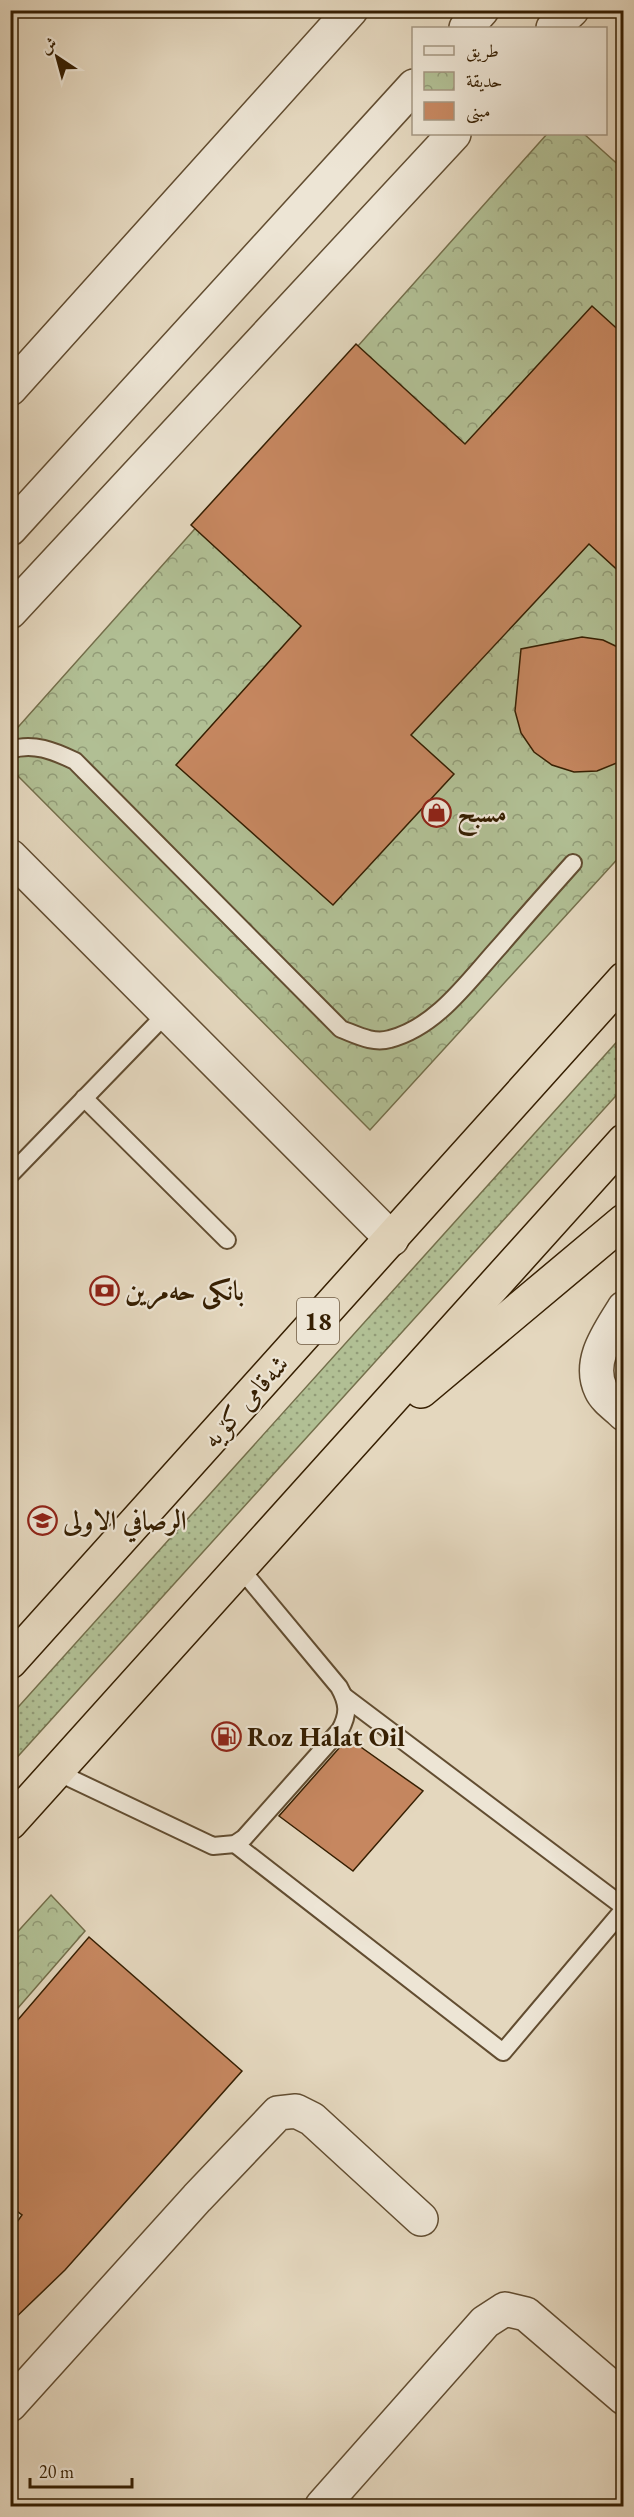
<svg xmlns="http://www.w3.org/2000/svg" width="634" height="2517" font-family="'EB Garamond',Amiri,serif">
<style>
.grass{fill:url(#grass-dots);stroke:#746f4b;stroke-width:1.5}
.park{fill:url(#park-crowns);stroke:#746f4b;stroke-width:1.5}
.building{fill:#c68760;stroke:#361f02;stroke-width:1.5}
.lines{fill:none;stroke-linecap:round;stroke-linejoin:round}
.lane-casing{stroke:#624d31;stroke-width:20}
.street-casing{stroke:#624d31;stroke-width:36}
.highway-casing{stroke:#361f02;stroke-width:36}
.lane{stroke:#ede5d5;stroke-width:16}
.street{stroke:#ede5d5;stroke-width:33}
.highway{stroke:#e4d7be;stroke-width:33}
.labels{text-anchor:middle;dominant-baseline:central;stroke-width:4.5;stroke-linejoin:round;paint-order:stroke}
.shield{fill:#ede5d5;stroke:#6d5a41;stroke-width:1.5}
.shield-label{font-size:26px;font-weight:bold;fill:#361f02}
.poi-label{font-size:27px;font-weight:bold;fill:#361f02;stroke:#ede5d5;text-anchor:start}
.street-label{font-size:27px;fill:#361f02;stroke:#ede5d5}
</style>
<defs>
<pattern id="grass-dots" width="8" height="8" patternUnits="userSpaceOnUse" patternTransform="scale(1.5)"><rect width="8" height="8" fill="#b1bf94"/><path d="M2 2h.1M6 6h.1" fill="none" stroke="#919b77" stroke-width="1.8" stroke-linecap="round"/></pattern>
<pattern id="park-crowns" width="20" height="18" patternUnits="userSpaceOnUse" patternTransform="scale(1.5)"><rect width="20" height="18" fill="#b1bf94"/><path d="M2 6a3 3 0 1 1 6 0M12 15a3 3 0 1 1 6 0" fill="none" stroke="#919b77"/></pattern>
</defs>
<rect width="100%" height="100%" fill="#e4d7be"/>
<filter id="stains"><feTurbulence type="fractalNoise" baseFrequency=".00333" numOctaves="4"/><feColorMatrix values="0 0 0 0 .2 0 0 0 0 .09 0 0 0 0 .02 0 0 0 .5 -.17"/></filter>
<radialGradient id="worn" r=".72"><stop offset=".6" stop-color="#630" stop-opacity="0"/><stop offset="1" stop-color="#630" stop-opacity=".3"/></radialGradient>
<!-- grass -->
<polygon class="grass" points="623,1035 623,1088 11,1764 11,1715"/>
<!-- park -->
<g class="park">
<polygon points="547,134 584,134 623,169 623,853 370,1130 11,769 11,735"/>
<polygon points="51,1895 85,1931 11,2016 11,1939"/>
</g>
<!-- building -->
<g class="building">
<polygon points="592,306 624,335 624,576 589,544 411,735 454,774 333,905 176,765 301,626 191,525 356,344 465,444"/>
<polygon points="582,637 603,640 624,650 624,760 597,771 574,772 552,765 534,752 521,733 515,711 521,649"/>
<polygon points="348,1738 423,1791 353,1871 279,1816"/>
<polygon points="89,1937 242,2071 65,2270 10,2323 10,2232 22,2215 10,2206 10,2029"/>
</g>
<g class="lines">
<defs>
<g id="lane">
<path d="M10 750C33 742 54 751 75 761L341 1029C357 1035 373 1044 390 1039 437 1027 469 980 500 946 524 918 548 891 573 863"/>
<polyline points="84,1098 227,1240"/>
<polyline points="10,1175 167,1013"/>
<polyline points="345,1697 624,1907"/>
<path d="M57 1772 213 1846 235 1844 244 1838 340 1730C349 1714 348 1703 339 1687L240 1568"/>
<polyline points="235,1844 503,2052 624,1909"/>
</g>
<g id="street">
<polyline points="466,28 482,10"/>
<polyline points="553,28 572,10"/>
<polyline points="10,389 351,10"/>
<polyline points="10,529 414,86"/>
<polyline points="10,612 454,134"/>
<polyline points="10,856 392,1239"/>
<path d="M624 1308C609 1333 587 1361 601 1390 605 1399 617 1407 624 1414"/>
<polyline points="10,2405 197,2198 278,2113 296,2111 312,2119 421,2219"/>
<polyline points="322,2506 485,2322 505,2309 526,2314 624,2398"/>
</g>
<g id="highway">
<polyline points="421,1391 624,1221"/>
<polyline points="10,1662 624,979"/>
<polyline points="10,1823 624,1141"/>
</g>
</defs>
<!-- lane casing -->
<use href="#lane" class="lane-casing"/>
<!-- street casing -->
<use href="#street" class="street-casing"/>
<!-- highway casing -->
<use href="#highway" class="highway-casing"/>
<!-- lane -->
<use href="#lane" class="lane"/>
<!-- street -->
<use href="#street" class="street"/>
<!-- highway -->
<use href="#highway" class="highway"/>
</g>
<!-- icons -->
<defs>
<symbol id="shop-ring" viewBox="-11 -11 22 22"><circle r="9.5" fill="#ede5d5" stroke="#8f2418" stroke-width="1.5"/><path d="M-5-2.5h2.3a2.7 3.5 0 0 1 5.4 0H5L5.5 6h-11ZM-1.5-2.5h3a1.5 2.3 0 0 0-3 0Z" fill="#8f2418"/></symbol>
<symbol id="bank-ring" viewBox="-11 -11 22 22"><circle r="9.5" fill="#ede5d5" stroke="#8f2418" stroke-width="1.5"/><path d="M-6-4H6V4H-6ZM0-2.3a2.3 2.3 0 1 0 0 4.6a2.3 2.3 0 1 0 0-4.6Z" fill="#8f2418"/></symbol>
<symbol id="school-ring" viewBox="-11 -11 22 22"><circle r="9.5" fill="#ede5d5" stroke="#8f2418" stroke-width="1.5"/><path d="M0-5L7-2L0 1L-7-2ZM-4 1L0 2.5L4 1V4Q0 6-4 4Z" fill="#8f2418"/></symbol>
<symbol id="fuel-ring" viewBox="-11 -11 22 22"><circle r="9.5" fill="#ede5d5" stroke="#8f2418" stroke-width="1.5"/><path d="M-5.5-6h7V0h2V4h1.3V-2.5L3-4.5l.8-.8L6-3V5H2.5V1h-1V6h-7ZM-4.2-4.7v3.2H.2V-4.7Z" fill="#8f2418"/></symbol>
</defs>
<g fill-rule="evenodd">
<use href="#shop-ring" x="420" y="796" width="33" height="33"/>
<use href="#bank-ring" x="88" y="1274" width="33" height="33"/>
<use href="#school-ring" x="26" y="1504" width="33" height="33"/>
<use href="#fuel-ring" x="210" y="1720" width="33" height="33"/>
</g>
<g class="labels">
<!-- shield labels -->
<rect class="shield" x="297" y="1298" width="42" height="46" rx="4.5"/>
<g class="shield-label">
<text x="318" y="1321">18</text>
</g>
<!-- poi labels -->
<g class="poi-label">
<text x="457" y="812">مسبح</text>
<text x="125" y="1290">بانكی حه‌مرین</text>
<text x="63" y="1520">الرصافي الاولى</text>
<text x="247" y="1736">Roz Halat Oil</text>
</g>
<!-- street labels -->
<g class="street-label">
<text transform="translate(245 1401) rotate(-48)">شەقامی کۆیە</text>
</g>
</g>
<!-- margin -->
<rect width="634" height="2517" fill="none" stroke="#e4d7be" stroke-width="36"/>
<rect x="12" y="12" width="610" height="2493" fill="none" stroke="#361f02" stroke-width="3"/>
<rect x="18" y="18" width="598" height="2481" fill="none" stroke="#361f02" stroke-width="1.5"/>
<!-- legend -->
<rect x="412" y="27" width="195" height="108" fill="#ede5d5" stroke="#a49681" stroke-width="1.5"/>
<rect x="424" y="46" width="30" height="9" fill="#ede5d5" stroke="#a49681" stroke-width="1.5"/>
<text x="466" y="57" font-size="18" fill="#361f02">طريق</text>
<rect x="424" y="72" width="30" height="18" fill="url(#park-crowns)" stroke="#a49681" stroke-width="1.5"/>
<text x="466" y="87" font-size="18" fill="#361f02">حديقة</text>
<rect x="424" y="102" width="30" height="18" fill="#c68760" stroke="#a49681" stroke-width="1.5"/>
<text x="466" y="117" font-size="18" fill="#361f02">مبنى</text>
<!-- north arrow -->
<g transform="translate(57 57) rotate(324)" stroke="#ede5d5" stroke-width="4.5" paint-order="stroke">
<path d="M0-4.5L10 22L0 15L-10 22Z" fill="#361f02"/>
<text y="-9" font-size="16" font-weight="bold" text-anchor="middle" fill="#361f02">ش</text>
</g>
<!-- scale -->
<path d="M30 2478v9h102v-9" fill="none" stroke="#361f02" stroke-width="3"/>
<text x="39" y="2478" font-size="18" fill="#361f02" stroke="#ede5d5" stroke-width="4.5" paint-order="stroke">20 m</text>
<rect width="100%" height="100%" filter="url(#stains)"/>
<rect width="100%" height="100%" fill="url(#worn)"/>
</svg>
